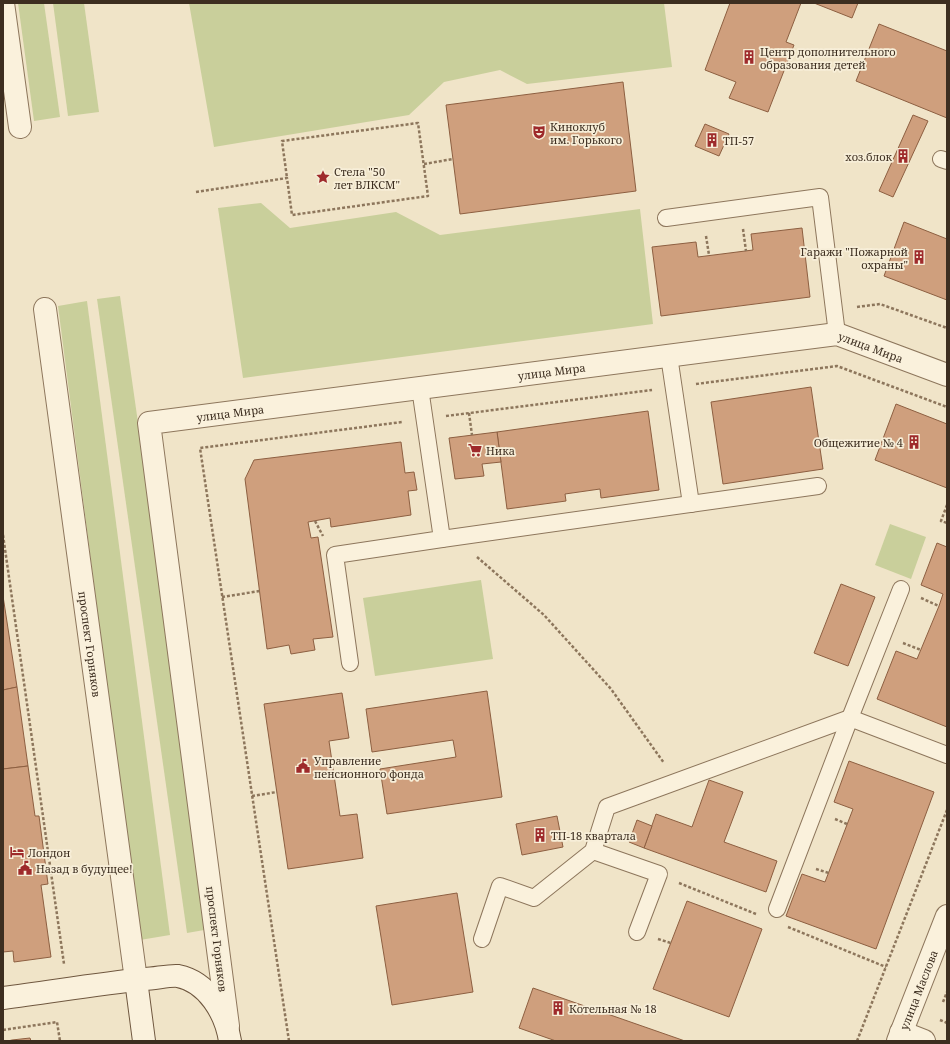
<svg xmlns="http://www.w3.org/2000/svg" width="950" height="1044" font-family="'Noto Serif',serif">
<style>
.green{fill:#c9cf9b}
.building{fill:#cf9f7d;stroke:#8d5f41}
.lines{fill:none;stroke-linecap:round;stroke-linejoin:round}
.lane-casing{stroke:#8d765c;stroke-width:18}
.street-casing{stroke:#8d765c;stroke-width:24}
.secondary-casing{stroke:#6f573f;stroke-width:24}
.path{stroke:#8d765c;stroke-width:2.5;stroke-dasharray:3 2;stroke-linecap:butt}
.lane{stroke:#faf1dc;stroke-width:16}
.street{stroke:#faf1dc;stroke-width:22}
.secondary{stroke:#faf1dc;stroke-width:22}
.labels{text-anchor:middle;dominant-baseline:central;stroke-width:3.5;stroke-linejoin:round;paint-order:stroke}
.poi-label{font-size:11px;fill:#3d2e20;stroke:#f7eed8;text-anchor:start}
.street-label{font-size:11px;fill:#3d2e20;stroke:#f7eed8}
</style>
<rect width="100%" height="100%" fill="#f0e4c8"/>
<!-- green -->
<g class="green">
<polygon points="18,3 44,3 60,117 34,121"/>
<polygon points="53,3 84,3 99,112 68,116"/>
<polygon points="189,3 664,3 672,67 527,84 500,70 444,82 409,115 214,147"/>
<polygon points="261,203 290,228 396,212 440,235 640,209 653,324 243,378 218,208"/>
<polygon points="120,296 210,929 187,933 97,299"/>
<polygon points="87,301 170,935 140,940 58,306"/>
<polygon points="890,524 926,537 911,579 875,565"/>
<polygon points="481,580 493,659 375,676 363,598"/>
</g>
<!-- building -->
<g class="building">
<polygon points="730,3 801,3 786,42 794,45 768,112 729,98 736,82 705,70"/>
<polygon points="814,3 858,3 852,18"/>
<polygon points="879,24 947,51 947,118 856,81"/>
<polygon points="623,82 636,191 460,214 446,105"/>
<polygon points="913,115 928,121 893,197 879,191"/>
<polygon points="705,124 729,134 719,156 695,146"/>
<polygon points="904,222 947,239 947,300 884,276"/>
<polygon points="802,228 810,297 661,316 652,247 696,242 698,257 753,250 751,234"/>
<polygon points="811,387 823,469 723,484 711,402"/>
<polygon points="896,404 947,424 947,488 875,460"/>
<polygon points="648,411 659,490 601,498 600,489 565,494 566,501 507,509 497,432"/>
<polygon points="497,432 501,462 482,464 484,476 455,479 449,438"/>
<polygon points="401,442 405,473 414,472 417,490 408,491 411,515 331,527 330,518 308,522 311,538 318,537 333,637 313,639 315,650 291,654 289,645 267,649 245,479 254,460"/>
<polygon points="937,543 947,547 947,727 877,699 896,651 917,659 939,606 943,594 921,585"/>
<polygon points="841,584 875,597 848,666 814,653"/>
<polygon points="3,596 17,687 3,690"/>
<polygon points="17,687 28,766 3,769 3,690"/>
<polygon points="487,691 502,797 387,814 380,769 456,757 453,740 372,752 366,709"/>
<polygon points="342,693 349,738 329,741 340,816 357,814 363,858 288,869 264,704"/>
<polygon points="849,761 934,792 876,949 786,916 802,874 825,882 853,809 834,802"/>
<polygon points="28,766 35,816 39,816 48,884 41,885 51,957 14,962 13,951 3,952 3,769"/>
<polygon points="709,780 743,792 724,842 777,861 766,892 644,848 656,814 692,827"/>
<polygon points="557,816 563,847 522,855 516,824"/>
<polygon points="637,820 652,826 644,848 629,842"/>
<polygon points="457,893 473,992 392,1005 376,906"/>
<polygon points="687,901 762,929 729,1017 653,989"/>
<polygon points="533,988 685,1041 556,1041 519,1028"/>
<polygon points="30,1038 31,1041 8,1041 12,1040"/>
</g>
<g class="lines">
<defs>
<g id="lane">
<polyline points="941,159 947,161"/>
<polyline points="666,218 820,197 837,334"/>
<polyline points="669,356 691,504"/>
<polyline points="442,539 818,486"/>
<polyline points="350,663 335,555 442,539 420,388"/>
<polyline points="593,851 659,874 637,932"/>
<polyline points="777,909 850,718 901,589"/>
<polyline points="482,939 500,886 534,898 593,851 607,807 850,718 947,755"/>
</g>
<g id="street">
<polyline points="3,3 20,127"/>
<path id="s1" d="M45 309 136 980"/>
<path id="s2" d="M228 1026 149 423 837 334 947 375"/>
<polyline points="901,1032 924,1041"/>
<path id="s3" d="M898 1041 947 916"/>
</g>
<g id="secondary">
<polyline points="136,980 144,1041"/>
<path d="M3 998C50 992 97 984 145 979 154 979 170 975 178 976 208 982 226 1014 230 1041"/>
</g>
</defs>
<!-- lane casing -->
<use href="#lane" class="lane-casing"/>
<!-- street casing -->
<use href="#street" class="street-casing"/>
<!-- secondary casing -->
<use href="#secondary" class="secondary-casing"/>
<!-- path -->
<g class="path">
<polyline points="424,164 453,159"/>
<polyline points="196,192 287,178 292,215 428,196 418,123 282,141 287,178"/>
<polyline points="743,229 746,251"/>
<polyline points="706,236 709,255"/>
<polyline points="857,307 880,304 947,328"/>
<polyline points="696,384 837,366 947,407"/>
<polyline points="469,413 472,435"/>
<polyline points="446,416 652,390"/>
<polyline points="947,505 941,521 947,523"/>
<polyline points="315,521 323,536"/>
<polyline points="3,535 64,964"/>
<polyline points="477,557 544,615 611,689 664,763"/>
<polyline points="222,597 260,591"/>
<polyline points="921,598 939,606"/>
<polyline points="903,643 921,650"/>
<polyline points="252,796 277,792"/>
<polyline points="835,819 847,824"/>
<polyline points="816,869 829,873"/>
<polyline points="679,883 756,914"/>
<polyline points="788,927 886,967"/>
<polyline points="658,939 671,943"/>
<polyline points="943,1002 947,992"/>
<polyline points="940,1020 947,1023"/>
<polyline points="3,1030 57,1022 60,1041"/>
<polyline points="289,1041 200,448 402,422"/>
<polyline points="857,1041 947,810"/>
</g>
<!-- lane -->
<use href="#lane" class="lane"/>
<!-- street -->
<use href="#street" class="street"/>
<!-- secondary -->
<use href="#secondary" class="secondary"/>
</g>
<!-- icons -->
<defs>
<symbol id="building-bare" viewBox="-9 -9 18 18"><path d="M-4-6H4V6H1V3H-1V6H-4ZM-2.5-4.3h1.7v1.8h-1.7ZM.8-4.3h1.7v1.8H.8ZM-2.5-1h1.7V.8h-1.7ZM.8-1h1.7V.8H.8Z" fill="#9e2a2b" stroke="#f7eed8" stroke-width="2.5" paint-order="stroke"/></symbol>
<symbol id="theatre-bare" viewBox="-9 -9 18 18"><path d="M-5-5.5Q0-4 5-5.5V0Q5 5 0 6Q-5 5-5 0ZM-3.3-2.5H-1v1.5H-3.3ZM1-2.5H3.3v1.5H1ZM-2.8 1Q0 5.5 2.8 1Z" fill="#9e2a2b" stroke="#f7eed8" stroke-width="2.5" paint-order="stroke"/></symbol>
<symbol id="sight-bare" viewBox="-9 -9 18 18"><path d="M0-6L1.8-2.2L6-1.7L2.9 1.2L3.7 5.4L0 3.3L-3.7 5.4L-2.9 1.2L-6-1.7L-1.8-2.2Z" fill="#9e2a2b" stroke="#f7eed8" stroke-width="2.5" paint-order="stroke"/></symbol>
<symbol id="supermarket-bare" viewBox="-9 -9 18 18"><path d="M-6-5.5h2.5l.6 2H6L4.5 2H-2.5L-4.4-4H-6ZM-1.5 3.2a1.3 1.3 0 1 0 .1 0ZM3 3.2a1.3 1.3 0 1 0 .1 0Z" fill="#9e2a2b" stroke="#f7eed8" stroke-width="2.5" paint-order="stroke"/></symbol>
<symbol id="civic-bare" viewBox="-9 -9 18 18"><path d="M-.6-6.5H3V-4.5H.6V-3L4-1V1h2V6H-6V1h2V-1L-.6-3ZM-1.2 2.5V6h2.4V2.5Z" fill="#9e2a2b" stroke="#f7eed8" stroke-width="2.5" paint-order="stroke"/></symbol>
<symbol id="hotel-bare" viewBox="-9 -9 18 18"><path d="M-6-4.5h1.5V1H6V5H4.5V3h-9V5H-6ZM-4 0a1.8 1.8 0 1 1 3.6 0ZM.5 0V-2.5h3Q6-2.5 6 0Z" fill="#9e2a2b" stroke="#f7eed8" stroke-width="2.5" paint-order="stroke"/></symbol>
</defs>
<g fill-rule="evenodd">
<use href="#building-bare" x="739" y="47" width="20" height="20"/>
<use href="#theatre-bare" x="529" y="122" width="20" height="20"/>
<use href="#building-bare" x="702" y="130" width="20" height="20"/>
<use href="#building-bare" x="893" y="146" width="20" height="20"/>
<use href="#sight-bare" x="313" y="167" width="20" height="20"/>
<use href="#building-bare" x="909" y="247" width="20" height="20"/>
<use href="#building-bare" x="904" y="432" width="20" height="20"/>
<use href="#supermarket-bare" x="465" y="440" width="20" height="20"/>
<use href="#civic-bare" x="293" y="756" width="20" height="20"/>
<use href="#building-bare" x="530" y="825" width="20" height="20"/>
<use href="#hotel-bare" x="7" y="842" width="20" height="20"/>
<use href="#civic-bare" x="15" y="858" width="20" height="20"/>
<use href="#building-bare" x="548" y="998" width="20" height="20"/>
</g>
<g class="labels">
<!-- poi labels -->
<g class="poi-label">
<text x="760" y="51">Центр дополнительного<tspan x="760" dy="13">образования детей</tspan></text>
<text x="550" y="126">Киноклуб<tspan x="550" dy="13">им. Горького</tspan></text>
<text x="723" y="140">ТП-57</text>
<text x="892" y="156" text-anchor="end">хоз.блок</text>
<text x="334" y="171">Стела "50<tspan x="334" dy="13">лет ВЛКСМ"</tspan></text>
<text x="908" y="251" text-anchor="end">Гаражи "Пожарной<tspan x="908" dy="13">охраны"</tspan></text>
<text x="903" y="442" text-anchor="end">Общежитие № 4</text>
<text x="486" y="450">Ника</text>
<text x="314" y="760">Управление<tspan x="314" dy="13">пенсионного фонда</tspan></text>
<text x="551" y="835">ТП-18 квартала</text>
<text x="28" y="852">Лондон</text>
<text x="36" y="868">Назад в будущее!</text>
<text x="569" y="1008">Котельная № 18</text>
</g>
<!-- street labels -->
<g class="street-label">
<text stroke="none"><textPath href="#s2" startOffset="1338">улица Мира</textPath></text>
<text stroke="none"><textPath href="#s2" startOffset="1014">улица Мира</textPath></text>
<text stroke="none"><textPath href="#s2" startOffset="690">улица Мира</textPath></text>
<text stroke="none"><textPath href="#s1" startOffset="338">проспект Горняков</textPath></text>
<text transform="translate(217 939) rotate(83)">проспект Горняков</text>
<text stroke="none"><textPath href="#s3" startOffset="55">улица Маслова</textPath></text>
</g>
</g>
<!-- border -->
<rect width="950" height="1044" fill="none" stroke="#3d2e20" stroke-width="8"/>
</svg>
